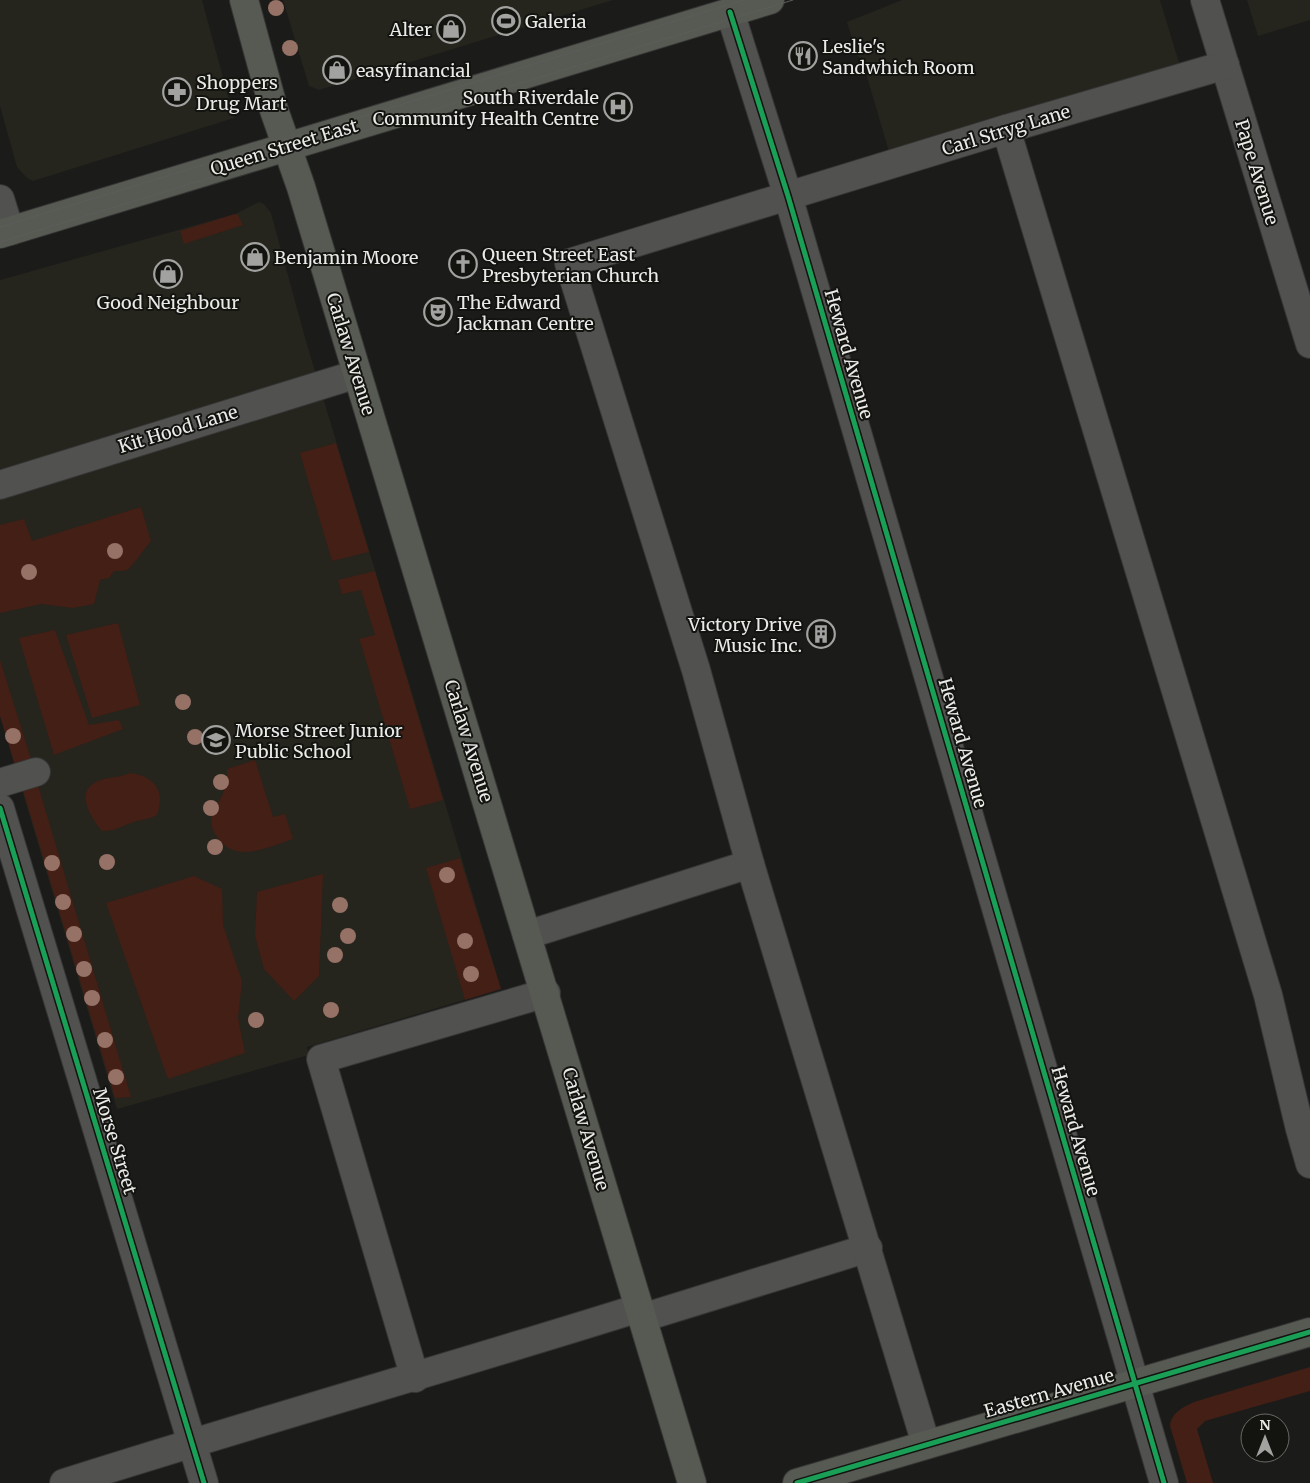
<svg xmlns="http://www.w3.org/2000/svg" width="1310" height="1483" font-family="Merriweather,serif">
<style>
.built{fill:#25241d}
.green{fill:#431f15}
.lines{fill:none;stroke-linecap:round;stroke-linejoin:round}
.minor-casing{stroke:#363636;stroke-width:30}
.major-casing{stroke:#363636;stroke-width:30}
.minor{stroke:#515150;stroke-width:28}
.major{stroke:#575a52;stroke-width:28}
.tram{stroke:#5c5c5b;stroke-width:1}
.cycleway-casing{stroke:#131310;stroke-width:8}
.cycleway{stroke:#1a9f57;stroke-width:5}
.tree{fill:#957166}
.labels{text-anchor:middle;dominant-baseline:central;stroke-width:4;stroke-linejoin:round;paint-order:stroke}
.poi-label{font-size:18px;fill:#eaeae8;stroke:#131310;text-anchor:start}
.street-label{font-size:18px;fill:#eaeae8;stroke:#131310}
</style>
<rect width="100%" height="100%" fill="#1b1b1a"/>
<!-- built -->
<g class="built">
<polygon points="0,0 202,0 234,118 33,181 27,178 17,167 0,106"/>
<polygon points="283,0 613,0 319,90 309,86"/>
<polygon points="902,0 1160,0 1180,66 890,155 862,60 857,55 847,22"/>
<polygon points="1247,0 1310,0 1310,20 1258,36"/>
<polygon points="259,202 264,204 271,213 306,341 501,989 307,1047 309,1055 117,1109 0,716 0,280 235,214"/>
</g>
<!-- green -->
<g class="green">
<polygon points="235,214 238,215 243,225 184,244 180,231"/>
<polygon points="336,443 369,552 332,561 300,453"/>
<path d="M141 507 151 541C146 546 131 569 127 570 124 571 118 571 114 571L109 578 100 580 94 604 73 608 41 604 0 613V525L24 519 32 541Z"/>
<polygon points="375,571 443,800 410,809 361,644 359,639 375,635 361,590 342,594 338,580"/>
<polygon points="118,623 140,705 92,718 66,635"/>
<polygon points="55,630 89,725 119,720 123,729 54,755 19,638"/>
<polygon points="0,660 31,759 15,765 0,716"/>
<path d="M255 760 273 817 285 814 293 839C268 847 236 864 218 838 214 833 211 828 211 820 212 810 222 799 225 788 227 782 227 775 227 769Z"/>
<path d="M130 773C155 776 166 792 157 815 149 820 142 819 134 822 122 826 116 831 102 831 89 815 72 787 104 779 113 777 122 777 130 773Z"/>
<polygon points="37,782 131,1097 115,1098 22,787"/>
<polygon points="460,858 501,989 465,1000 426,868"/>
<polygon points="323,874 319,976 294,1001 264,969 255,936 257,892"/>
<polygon points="194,876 222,889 223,925 242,981 238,1018 245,1053 168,1079 106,903"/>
<path d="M1310 1367V1391L1205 1421 1197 1429 1213 1483H1187L1170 1426C1171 1413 1183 1407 1194 1402Z"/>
</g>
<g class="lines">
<defs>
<g id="minor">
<polyline points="1205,0 1310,344"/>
<polyline points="730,12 788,196 1164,1483"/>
<polyline points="1006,129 1268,995 1300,1129 1310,1164"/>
<polyline points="0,199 10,231"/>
<polyline points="0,485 357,374"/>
<polyline points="0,783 36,772"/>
<polyline points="0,808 204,1483"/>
<polyline points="527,935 750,864"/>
<polyline points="642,1318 868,1248"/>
<polyline points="415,1378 321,1059 546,993"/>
<polyline points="926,1444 750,864 696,670 569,263 1006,129 1225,65"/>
<path d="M64 1483C255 1422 448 1368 639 1308"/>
</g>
<g id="major">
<polyline points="244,0 274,110 301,187 692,1483"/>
<polyline points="0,234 770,0"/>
<polyline points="797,1483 1310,1332"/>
</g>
</defs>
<!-- minor casing -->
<use href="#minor" class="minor-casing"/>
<!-- major casing -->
<use href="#major" class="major-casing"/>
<!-- minor -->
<use href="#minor" class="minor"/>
<!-- major -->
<use href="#major" class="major"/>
<!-- tram -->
<g class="tram">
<polyline points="0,227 744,0"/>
<polyline points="0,242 793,0"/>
</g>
<defs>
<g id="cycleway">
<polyline points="730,12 788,196 1164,1483"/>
<polyline points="0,808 204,1483"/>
<polyline points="797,1483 1310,1332"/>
</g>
</defs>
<!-- cycleway casing -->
<use href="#cycleway" class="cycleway-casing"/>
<!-- cycleway -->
<use href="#cycleway" class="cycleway"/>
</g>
<!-- trees -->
<g class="tree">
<circle cx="276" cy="8" r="8"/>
<circle cx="290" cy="48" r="8"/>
<circle cx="115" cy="551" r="8"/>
<circle cx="29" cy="572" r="8"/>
<circle cx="183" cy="702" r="8"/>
<circle cx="13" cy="736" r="8"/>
<circle cx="195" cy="737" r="8"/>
<circle cx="221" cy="782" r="8"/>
<circle cx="211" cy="808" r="8"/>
<circle cx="215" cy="847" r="8"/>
<circle cx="107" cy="862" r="8"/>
<circle cx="52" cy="863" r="8"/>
<circle cx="447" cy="875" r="8"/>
<circle cx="63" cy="902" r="8"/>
<circle cx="340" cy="905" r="8"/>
<circle cx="74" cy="934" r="8"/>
<circle cx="348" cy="936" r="8"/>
<circle cx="465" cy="941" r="8"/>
<circle cx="335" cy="955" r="8"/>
<circle cx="84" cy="969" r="8"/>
<circle cx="471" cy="974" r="8"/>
<circle cx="92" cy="998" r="8"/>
<circle cx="331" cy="1010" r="8"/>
<circle cx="256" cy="1020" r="8"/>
<circle cx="105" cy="1040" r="8"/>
<circle cx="116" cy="1077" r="8"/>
</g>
<!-- icons -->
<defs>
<symbol id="stadium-ring" viewBox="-11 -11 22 22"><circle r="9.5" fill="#131310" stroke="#a2a2a0" stroke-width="1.5"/><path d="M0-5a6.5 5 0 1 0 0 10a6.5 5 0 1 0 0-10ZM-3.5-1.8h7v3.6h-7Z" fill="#a2a2a0"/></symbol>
<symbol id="shop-ring" viewBox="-11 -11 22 22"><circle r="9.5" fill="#131310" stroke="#a2a2a0" stroke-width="1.5"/><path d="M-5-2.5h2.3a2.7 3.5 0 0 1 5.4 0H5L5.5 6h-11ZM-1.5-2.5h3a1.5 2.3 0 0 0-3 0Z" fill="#a2a2a0"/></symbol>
<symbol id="restaurant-ring" viewBox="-11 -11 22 22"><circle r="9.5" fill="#131310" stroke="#a2a2a0" stroke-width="1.5"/><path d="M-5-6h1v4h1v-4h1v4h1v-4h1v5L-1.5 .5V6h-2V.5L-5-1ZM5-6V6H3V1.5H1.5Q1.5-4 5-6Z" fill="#a2a2a0"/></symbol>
<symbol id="pharmacy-ring" viewBox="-11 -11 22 22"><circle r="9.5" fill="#131310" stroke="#a2a2a0" stroke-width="1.5"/><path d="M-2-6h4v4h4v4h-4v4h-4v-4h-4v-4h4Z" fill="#a2a2a0"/></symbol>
<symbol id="hospital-ring" viewBox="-11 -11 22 22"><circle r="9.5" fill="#131310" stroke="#a2a2a0" stroke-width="1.5"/><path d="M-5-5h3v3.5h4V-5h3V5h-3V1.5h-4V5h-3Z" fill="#a2a2a0"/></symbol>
<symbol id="church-ring" viewBox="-11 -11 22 22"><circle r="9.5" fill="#131310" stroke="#a2a2a0" stroke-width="1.5"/><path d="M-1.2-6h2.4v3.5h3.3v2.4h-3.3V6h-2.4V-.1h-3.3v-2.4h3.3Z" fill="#a2a2a0"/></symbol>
<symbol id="theatre-ring" viewBox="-11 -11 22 22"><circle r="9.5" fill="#131310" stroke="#a2a2a0" stroke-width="1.5"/><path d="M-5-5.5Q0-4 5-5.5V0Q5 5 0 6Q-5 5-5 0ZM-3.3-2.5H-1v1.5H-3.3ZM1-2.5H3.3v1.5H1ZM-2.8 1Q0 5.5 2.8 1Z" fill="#a2a2a0"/></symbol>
<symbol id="building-ring" viewBox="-11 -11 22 22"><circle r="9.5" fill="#131310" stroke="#a2a2a0" stroke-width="1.5"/><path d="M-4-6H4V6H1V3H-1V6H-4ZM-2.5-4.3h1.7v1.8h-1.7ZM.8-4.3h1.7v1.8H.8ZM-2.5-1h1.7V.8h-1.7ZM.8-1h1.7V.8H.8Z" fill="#a2a2a0"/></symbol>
<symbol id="school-ring" viewBox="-11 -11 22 22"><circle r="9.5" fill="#131310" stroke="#a2a2a0" stroke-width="1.5"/><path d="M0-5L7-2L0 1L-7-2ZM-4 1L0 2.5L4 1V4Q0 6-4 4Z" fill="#a2a2a0"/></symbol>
</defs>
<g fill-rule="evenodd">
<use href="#stadium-ring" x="490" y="5" width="32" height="32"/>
<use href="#shop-ring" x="435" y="13" width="32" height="32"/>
<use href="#restaurant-ring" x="787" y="40" width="32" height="32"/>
<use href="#shop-ring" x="321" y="54" width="32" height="32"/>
<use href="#pharmacy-ring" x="161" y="76" width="32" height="32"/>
<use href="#hospital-ring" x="602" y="91" width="32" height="32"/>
<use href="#shop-ring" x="239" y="241" width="32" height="32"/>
<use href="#church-ring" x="447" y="248" width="32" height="32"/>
<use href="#shop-ring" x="152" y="258" width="32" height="32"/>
<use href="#theatre-ring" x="422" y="296" width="32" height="32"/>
<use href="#building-ring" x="805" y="618" width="32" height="32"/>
<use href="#school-ring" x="200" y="724" width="32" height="32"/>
</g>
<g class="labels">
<!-- poi labels -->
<g class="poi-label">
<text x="525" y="21">Galeria</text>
<text x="432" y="29" text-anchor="end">Alter</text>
<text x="822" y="46">Leslie's<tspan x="822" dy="21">Sandwhich Room</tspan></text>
<text x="356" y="70">easyfinancial</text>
<text x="196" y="82">Shoppers<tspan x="196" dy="21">Drug Mart</tspan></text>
<text x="599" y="97" text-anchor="end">South Riverdale<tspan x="599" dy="21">Community Health Centre</tspan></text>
<text x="482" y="254">Queen Street East<tspan x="482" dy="21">Presbyterian Church</tspan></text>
<text x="274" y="257">Benjamin Moore</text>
<text x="168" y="302" text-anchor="middle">Good Neighbour</text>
<text x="457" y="302">The Edward<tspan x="457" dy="21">Jackman Centre</tspan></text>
<text x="802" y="624" text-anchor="end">Victory Drive<tspan x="802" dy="21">Music Inc.</tspan></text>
<text x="235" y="730">Morse Street Junior<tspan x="235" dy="21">Public School</tspan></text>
</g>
<!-- street labels -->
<g class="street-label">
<text transform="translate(1006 130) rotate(-17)">Carl Stryg Lane</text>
<text transform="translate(284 147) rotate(-17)">Queen Street East</text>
<text transform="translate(1257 172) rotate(73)">Pape Avenue</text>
<text transform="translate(351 354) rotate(73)">Carlaw Avenue</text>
<text transform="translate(849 354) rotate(74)">Heward Avenue</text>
<text transform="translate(178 429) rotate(-17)">Kit Hood Lane</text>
<text transform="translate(469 741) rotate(73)">Carlaw Avenue</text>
<text transform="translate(963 743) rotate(74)">Heward Avenue</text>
<text transform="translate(586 1129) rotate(74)">Carlaw Avenue</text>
<text transform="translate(1076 1131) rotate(74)">Heward Avenue</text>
<text transform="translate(115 1141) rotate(73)">Morse Street</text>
<text transform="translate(1049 1393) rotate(-16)">Eastern Avenue</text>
</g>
</g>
<!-- north arrow -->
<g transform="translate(1265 1438)"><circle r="24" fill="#131310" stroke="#696966"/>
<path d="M0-4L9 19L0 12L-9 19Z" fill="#a2a2a0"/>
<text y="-8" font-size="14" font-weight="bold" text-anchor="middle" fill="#eaeae8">N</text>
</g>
</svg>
